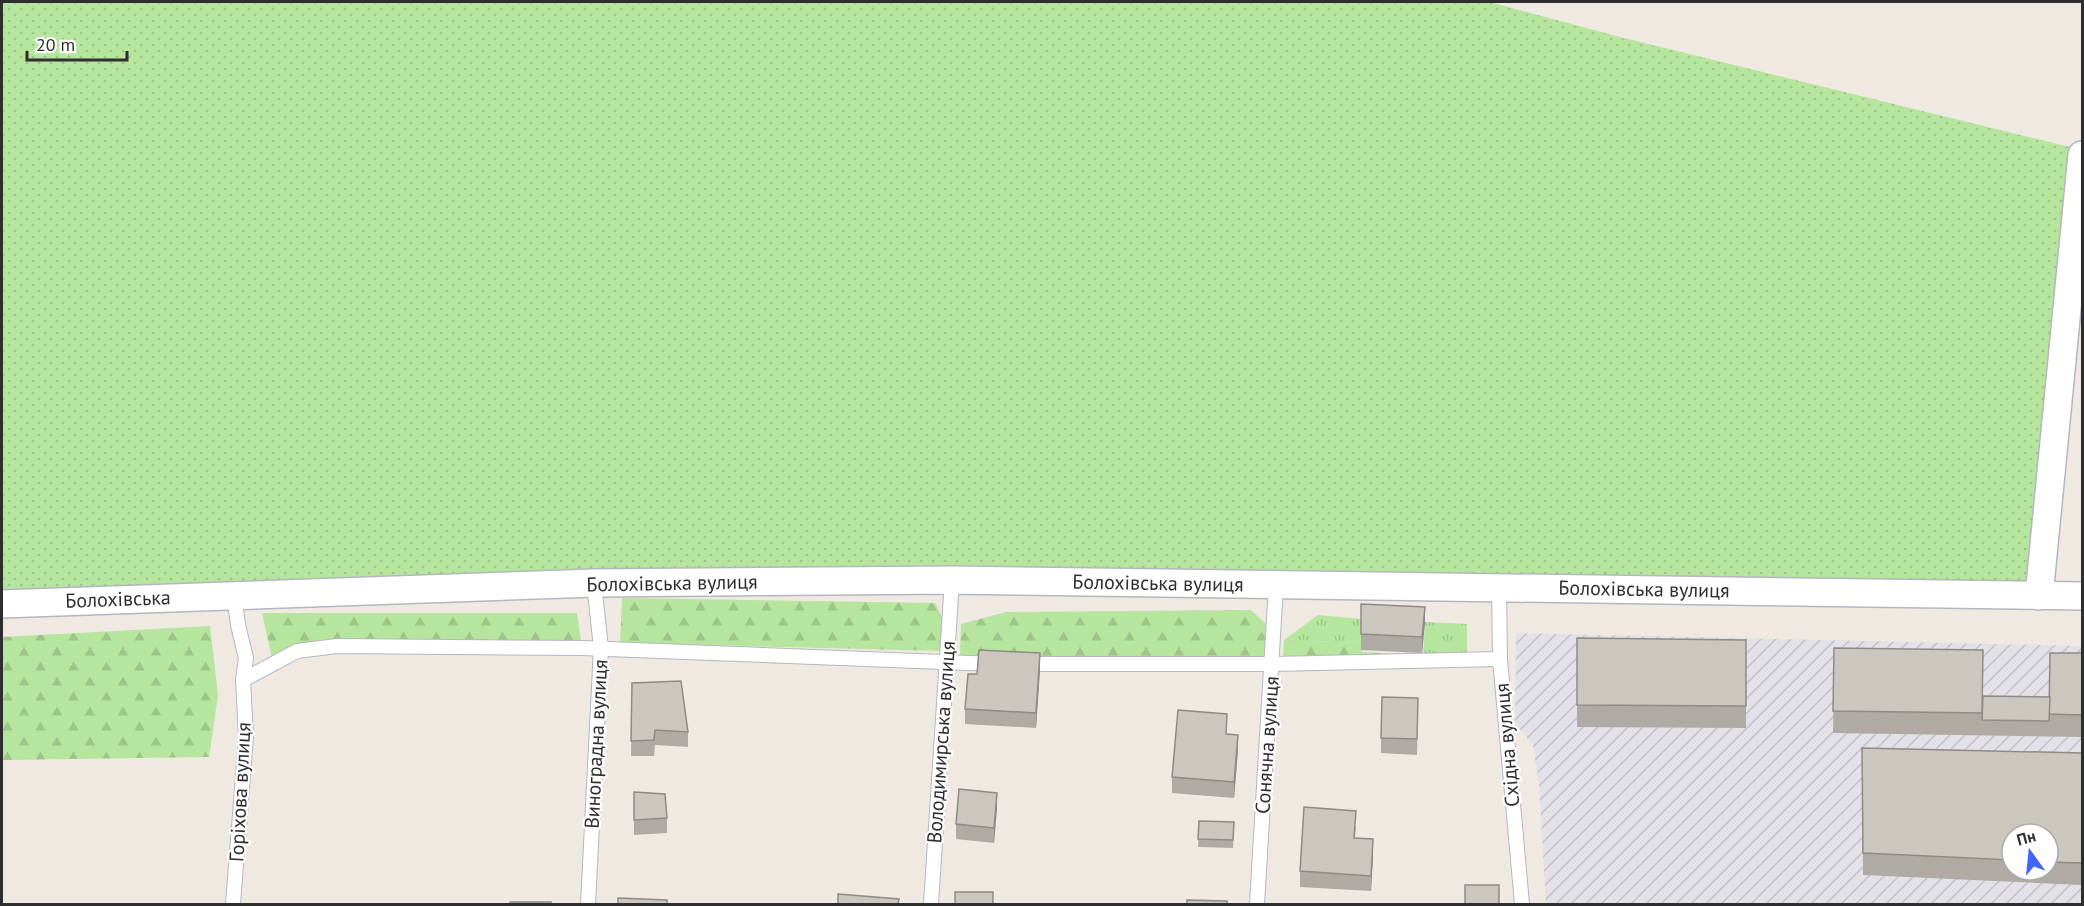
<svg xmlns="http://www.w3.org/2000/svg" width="2084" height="906" font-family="'PT Sans',sans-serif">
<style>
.industrial{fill:url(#industrial-furrows);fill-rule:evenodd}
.grass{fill:url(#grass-tufts)}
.forest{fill:url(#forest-firs)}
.garden{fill:url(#garden-dots)}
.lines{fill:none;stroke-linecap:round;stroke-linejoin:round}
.lane-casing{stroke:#b4b7c1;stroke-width:16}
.street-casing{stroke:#b4b7c1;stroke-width:30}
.lane{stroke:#fff;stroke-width:14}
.street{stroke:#fff;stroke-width:27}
.wall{fill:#afaba4;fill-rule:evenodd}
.shaded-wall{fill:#8e8b86}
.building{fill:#cbc7bf;stroke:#8e8b86;stroke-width:1.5}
.labels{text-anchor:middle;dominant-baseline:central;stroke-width:4.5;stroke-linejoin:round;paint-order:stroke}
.street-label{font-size:20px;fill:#2e2e2e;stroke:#fff}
</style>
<defs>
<pattern id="industrial-furrows" width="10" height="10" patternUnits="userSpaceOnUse" patternTransform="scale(1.5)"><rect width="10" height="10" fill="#e3e1e8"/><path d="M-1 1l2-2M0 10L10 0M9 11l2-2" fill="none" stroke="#c3c1c7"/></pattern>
<pattern id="grass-tufts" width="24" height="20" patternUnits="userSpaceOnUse" patternTransform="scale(1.5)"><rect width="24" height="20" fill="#b6e59e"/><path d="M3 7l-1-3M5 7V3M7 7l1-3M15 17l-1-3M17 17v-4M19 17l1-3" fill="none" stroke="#9dc588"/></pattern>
<pattern id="forest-firs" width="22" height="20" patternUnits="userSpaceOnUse" patternTransform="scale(1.5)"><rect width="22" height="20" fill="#b6e59e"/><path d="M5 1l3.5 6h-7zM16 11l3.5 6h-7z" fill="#9dc588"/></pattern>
<pattern id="garden-dots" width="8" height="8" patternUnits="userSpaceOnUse" patternTransform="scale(1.5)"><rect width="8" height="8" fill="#b6e59e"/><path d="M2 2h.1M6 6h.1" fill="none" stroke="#9dc588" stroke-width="1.8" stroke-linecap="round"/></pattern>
</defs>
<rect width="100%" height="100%" fill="#efe9e1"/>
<!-- industrial -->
<path class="industrial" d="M1516 633 2082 646V904H1546L1539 784 1533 745 1515 724ZM2012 834H2048V870H2012Z"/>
<!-- grass -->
<g class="grass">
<polygon points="1318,615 1361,619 1362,643 1284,640"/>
<polygon points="1425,622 1467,624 1467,660 1423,656"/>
</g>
<!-- forest -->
<g class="forest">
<polygon points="622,598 935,603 943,619 944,651 620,643"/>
<polygon points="1251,610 1269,627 1266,659 960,656 961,624 1006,612"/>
<polygon points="262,613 577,613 582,648 337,646 272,658"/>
<polygon points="210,626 218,695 209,757 2,760 2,637"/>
<polygon points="1284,640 1362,643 1362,652 1423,656 1283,658"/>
</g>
<!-- garden -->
<polygon class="garden" points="2,2 1490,2 1624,38 2082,150 2039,596 1276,585 2,604"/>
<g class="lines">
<defs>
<g id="lane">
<polyline points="1499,586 1500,659 1522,904"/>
<polyline points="1023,664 1272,664 1500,659"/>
<polyline points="243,680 297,651 337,646 582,648 995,664"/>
<polyline points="233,904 246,737 243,680 246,658 238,625 234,594"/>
<polyline points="588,904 601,648 594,583"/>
<polyline points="931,904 952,580"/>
<polyline points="1257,904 1276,585"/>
</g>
<g id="street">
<polyline points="2039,596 2082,155"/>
<polyline points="2,604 594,583 952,580 2082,596"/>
</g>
</defs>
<!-- lane casing -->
<use href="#lane" class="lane-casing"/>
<!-- street casing -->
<use href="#street" class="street-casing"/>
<!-- lane -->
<use href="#lane" class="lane"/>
<!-- street -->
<use href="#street" class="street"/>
</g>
<!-- wall -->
<g class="wall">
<polygon points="1361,604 1425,622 1422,653 1361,650"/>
<polygon points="1577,638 1746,640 1746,728 1577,727"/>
<polygon points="1834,648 1983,696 2050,697 2082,653 2082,737 1833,733"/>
<polygon points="1040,669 1036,728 965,724 965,709 977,674"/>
<polygon points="632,683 688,732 688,747 655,745 654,756 631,756"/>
<polygon points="1418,714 1417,755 1381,753 1381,738"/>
<polygon points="1227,734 1238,750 1234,798 1172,793 1172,777"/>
<path d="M1862 748 2082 753V885L1863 875ZM2012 834H2048V870H2012Z"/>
<polygon points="634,792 667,818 667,833 634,835"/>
<polygon points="997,808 994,843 956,839 956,824"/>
<polygon points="1199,821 1234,822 1233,848 1198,847"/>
<polygon points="1356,826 1355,838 1373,855 1371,891 1300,887 1300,871"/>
</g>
<!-- shaded-wall -->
<g class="shaded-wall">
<polygon points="1425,607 1425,622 1422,653 1422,637"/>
<polygon points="1040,653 1040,669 1036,728 1036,713"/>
<polygon points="1238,735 1238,750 1234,798 1234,782"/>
<polygon points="997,793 997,808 994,843 994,828"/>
<polygon points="1373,839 1373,855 1371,891 1371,876"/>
</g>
<!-- building -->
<g class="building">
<polygon points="1361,604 1425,607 1422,637 1361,634"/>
<polygon points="1577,638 1746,640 1746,706 1577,705"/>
<polygon points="1834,648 1983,650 1982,713 1833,711"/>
<polygon points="979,650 1040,653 1036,713 965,709 968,674 977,674"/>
<polygon points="2050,653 2082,653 2082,715 2049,714"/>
<polygon points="681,681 688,732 655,730 654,740 631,741 632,683"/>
<polygon points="1983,696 2050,697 2049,721 1982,720"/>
<polygon points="1382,697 1418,698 1417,739 1381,738"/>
<polygon points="1178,710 1227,714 1226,734 1238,735 1234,782 1172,777"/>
<polygon points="1862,748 2082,753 2082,863 2048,862 2048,834 2012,834 2012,860 1863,853"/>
<polygon points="959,789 997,793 994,828 956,824"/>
<polygon points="634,792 665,794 667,818 634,820"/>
<polygon points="1304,807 1356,811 1354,838 1373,839 1371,876 1300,871"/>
<polygon points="1199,821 1234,822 1233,840 1198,839"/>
<rect x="1465" y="885" width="34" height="19"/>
<rect x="955" y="892" width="38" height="12"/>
<polygon points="838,894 899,899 898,904 838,904"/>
<polygon points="618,898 667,900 667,904 618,904"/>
<polygon points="1187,900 1227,901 1227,904 1187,904"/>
<rect x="510" y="902" width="41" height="2"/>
</g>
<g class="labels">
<!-- street labels -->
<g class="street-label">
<text transform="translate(672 583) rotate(-1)">Болохівська вулиця</text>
<text transform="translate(1158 583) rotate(1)">Болохівська вулиця</text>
<text transform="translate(1644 589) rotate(1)">Болохівська вулиця</text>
<text transform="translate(118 599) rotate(-2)">Болохівська</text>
<text transform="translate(941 742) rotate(-86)">Володимирська вулиця</text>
<text transform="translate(596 744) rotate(-87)">Виноградна вулиця</text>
<text transform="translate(1267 745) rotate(-86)">Сонячна вулиця</text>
<text transform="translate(1507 745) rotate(-95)">Східна вулиця</text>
<text transform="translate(240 792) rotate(-87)">Горіхова вулиця</text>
</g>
</g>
<!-- border -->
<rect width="2084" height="906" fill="none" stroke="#2e2e2e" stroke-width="6"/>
<!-- north arrow -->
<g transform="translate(2030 852) rotate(345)"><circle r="28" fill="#ffffff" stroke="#ababab" stroke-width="1.5"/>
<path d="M0-4.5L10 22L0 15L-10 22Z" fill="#4264fb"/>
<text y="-9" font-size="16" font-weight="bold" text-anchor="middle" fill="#2e2e2e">Пн</text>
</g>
<!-- scale -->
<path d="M27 51v9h100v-9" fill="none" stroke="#2e2e2e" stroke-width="3"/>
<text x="36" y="51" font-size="18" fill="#2e2e2e" stroke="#ffffff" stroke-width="4.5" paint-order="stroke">20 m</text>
</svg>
